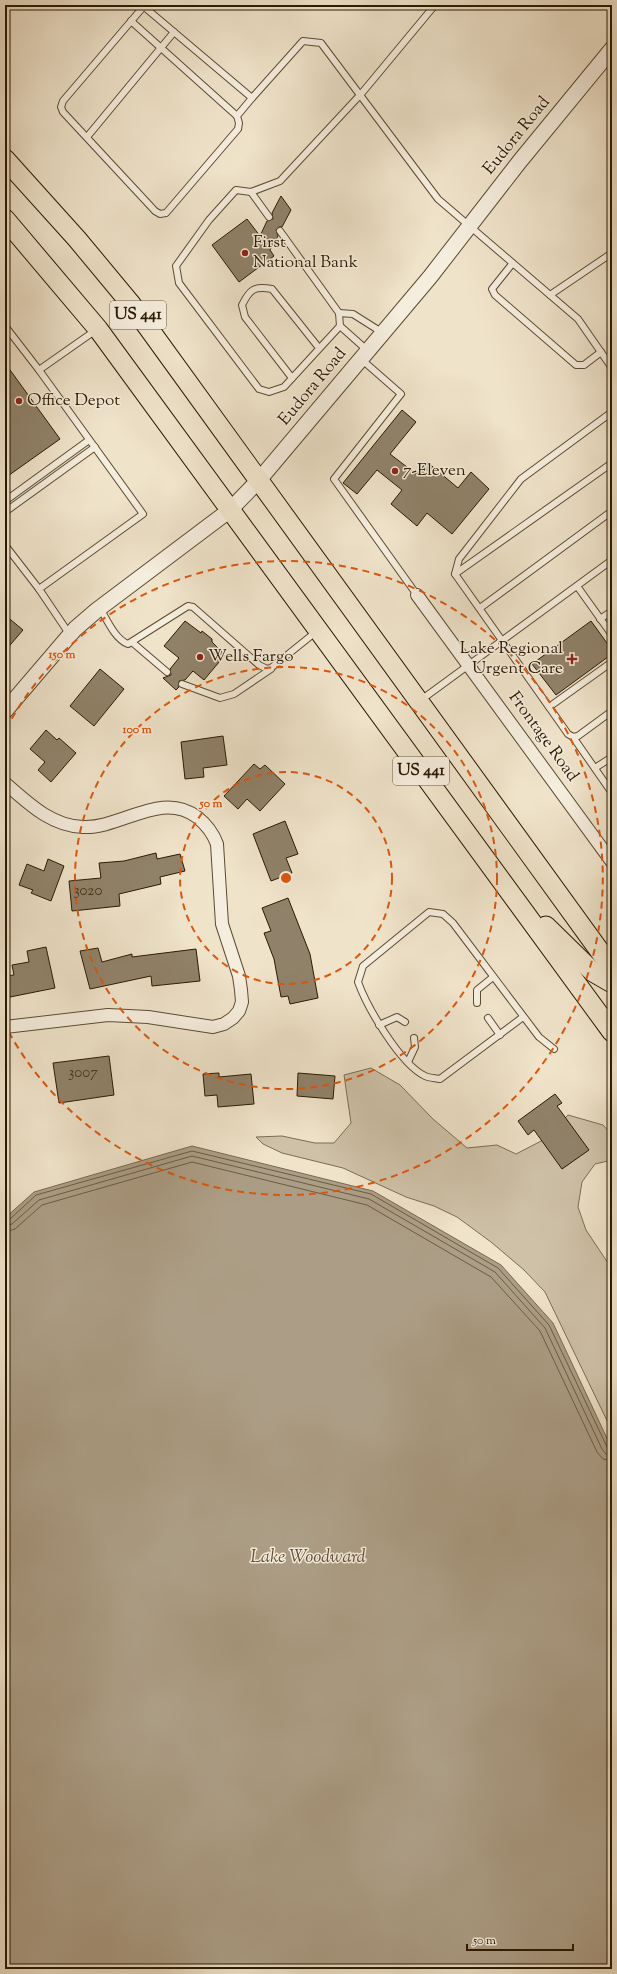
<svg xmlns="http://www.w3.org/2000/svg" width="617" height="1974" font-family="'Sorts Mill Goudy',serif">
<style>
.green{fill:#cec1a8;stroke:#7c6d54}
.water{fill:#ac9e86;stroke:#786951}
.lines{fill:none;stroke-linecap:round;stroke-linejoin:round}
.shore{stroke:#6b5c44;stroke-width:1}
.building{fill:#90826a;stroke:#2a1901}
.service-casing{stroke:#5b4c33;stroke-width:8}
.minor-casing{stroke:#5b4c33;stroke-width:14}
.tertiary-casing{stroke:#5b4c33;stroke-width:17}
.primary-casing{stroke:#2a1901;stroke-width:21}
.service{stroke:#f5eddd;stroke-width:6}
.minor{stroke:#f5eddd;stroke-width:12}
.tertiary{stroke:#f5eddd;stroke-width:15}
.primary{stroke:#efe3ca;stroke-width:19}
.ring{fill:none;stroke:#de560b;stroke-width:2;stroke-dasharray:7 5}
.poi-dot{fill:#8f2418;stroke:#f5eddd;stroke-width:1.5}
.labels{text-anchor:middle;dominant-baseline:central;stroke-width:3;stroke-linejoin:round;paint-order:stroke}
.number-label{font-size:15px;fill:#44331b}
.shield{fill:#f5eddd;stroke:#675943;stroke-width:1}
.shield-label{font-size:16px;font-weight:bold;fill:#2a1901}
.street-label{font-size:17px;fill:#2a1901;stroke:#f5eddd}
.poi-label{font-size:17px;fill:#2a1901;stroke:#f5eddd;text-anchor:start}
.water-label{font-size:18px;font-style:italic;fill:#5e4e36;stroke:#f5eddd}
.centre{fill:#de560b;stroke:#f5eddd;stroke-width:2}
.ring-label{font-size:12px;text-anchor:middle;font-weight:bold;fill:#de560b;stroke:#f5eddd;stroke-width:3;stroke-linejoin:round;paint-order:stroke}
</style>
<rect width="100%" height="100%" fill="#efe3ca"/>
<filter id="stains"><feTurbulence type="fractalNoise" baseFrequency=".005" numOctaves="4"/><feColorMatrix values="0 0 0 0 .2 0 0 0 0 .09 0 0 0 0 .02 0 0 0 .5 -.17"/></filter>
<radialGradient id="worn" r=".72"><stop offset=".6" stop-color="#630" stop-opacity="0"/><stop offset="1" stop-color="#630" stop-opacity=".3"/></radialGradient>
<!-- green -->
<polygon class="green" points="371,1068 400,1085 433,1119 467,1148 497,1145 516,1154 545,1139 568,1115 603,1125 612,1135 612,1160 595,1164 582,1182 578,1207 586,1230 612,1269 612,1431 545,1292 524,1270 491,1242 457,1217 434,1206 406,1197 343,1168 282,1153 263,1144 256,1137 282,1136 315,1143 334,1143 351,1123 344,1075"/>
<!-- water -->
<polygon class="water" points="192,1146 373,1191 501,1265 553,1323 612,1449 612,1969 5,1969 5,1218 34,1192"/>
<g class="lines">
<!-- shore -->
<g class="shore">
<polyline points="5,1221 9,1220 36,1195 192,1151 371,1194 498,1268 549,1325 607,1447 612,1450"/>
<polyline points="5,1226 12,1224 39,1200 192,1156 369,1199 495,1272 545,1328 602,1449 606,1454 612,1455"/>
<polyline points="5,1232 15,1229 42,1205 192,1162 367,1205 491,1277 540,1331 597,1452 603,1459 612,1461"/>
</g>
</g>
<!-- building -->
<g class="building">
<polygon points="281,196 291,210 282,227 279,227 276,230 278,236 270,250 274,256 239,282 212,245 247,219 260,236 267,221 273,219 272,213"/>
<polygon points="5,363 60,439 5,478"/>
<polygon points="402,410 416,422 390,454 416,474 427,462 458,488 471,472 489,489 452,534 427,513 417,526 391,504 402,490 377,470 357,494 343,483"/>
<polygon points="5,615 23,630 5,651"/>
<polygon points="185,621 201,633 202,631 212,639 212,642 225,655 204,680 193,671 185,680 179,681 179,687 176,690 163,678 171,675 170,669 179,658 164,646"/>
<polygon points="591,621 612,650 612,654 556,695 532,664"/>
<polygon points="100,669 124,689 94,726 70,706"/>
<polygon points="46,730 57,740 59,738 76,753 51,782 38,770 45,762 30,749"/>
<polygon points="223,736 227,765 203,768 204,777 185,779 181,742"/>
<polygon points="254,764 260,769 265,765 285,784 260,811 247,799 238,809 224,796"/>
<polygon points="285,821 298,854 286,858 292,873 271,881 253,834"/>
<polygon points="156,853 157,859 180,854 185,871 160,877 161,884 119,894 120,906 72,911 69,881 101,878 99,863 124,861"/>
<polygon points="48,859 64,866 51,901 31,893 33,890 19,885 27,864 44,871"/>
<polygon points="288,898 310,954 318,998 290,1004 288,996 281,997 274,959 264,933 271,931 262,908"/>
<polygon points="46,947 55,988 10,997 5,976 14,975 12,965 29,962 27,951"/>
<polygon points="98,948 102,962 132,954 132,957 196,949 200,981 152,986 151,976 90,989 80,951"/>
<polygon points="109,1056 114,1095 59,1103 53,1063"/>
<polygon points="219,1073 219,1077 251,1074 254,1104 218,1107 217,1095 205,1096 203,1074"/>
<polygon points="298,1073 335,1076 333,1099 297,1096"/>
<polygon points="555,1094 562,1103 557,1106 589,1150 562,1169 534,1130 528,1135 518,1121"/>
</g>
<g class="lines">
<defs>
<g id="service">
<polyline points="142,5 252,98 303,41 321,43 438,199 578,319 612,368"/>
<polyline points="144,6 63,101 61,107 63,112 155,211 160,214 166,213 238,129 239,123 237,116 252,98"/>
<polyline points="131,21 237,116"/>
<polyline points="87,137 174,32"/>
<polyline points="251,192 269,217"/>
<polyline points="280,231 339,313"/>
<polyline points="512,264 492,289 495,295 576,365 584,365 601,352"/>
<polyline points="550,295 612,253"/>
<polyline points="5,326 39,370 143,514 39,589 70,635"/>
<polyline points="340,326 284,387 269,392 259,389 179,283 176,266 209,220 236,190 251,192 280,181 361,94 435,5"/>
<polyline points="368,351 340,326 339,313 353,314 383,333"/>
<polyline points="361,359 401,394 334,479 417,595"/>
<polyline points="39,370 96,330"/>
<path d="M292 378 245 317 242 305C250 289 254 286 272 289L319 348"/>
<polyline points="612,412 521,479 459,559 455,574 568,734 573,737 578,736 612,711"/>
<polyline points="5,501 89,440"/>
<polyline points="5,512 95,447"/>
<polyline points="5,545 39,589"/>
<polyline points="455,574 612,463"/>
<polyline points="577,586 612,635"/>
<path d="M100 608C107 620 115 639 128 644L188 606 193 607 259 665 267 669 271 668 317 631"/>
<polyline points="480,608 612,511"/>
<polyline points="600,619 612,611"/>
<polyline points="133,643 167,672"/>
<polyline points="182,684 220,698 234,694 271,669"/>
<polyline points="421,700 612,560"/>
<polyline points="549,707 612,662"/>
<polyline points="573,737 612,793"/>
<polyline points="595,768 612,757"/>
<polyline points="477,1003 477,990 493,977"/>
<path d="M523 1017 440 1079C435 1078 429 1078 425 1076 400 1064 367 1007 358 982L363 966 429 912 443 914 453 923 539 1037 554 1049"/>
<polyline points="488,1018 500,1035"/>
<polyline points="379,1025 397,1017 405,1022"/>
<polyline points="408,1062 415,1047 414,1038"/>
</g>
<g id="minor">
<polyline points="417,595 612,862"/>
<path d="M5 783C28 803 51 826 83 827 121 829 161 790 197 817 207 825 213 833 217 844L222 924 239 976 241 990 242 1002 239 1011 233 1018 224 1024 213 1027 148 1017 108 1015 5 1027"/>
</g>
<polyline id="tertiary" points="5,711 75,629 97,610 230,510 259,480 430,277 520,161 612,49"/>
<g id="primary">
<polyline points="5,159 77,239 131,304 612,968"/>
<polyline points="5,219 98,329 612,1032"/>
<polyline points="546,926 593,972 612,983"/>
</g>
</defs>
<!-- service casing -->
<use href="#service" class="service-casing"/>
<!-- minor casing -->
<use href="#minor" class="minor-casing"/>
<!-- tertiary casing -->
<use href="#tertiary" class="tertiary-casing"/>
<!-- primary casing -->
<use href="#primary" class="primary-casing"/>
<!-- service -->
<use href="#service" class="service"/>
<!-- minor -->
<use href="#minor" class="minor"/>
<!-- tertiary -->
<use href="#tertiary" class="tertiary"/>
<!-- primary -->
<use href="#primary" class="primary"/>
</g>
<!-- distance rings -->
<g class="ring">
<circle cx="286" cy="878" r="106"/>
<circle cx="286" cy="878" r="211"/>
<path d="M6 729A317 317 0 1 1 6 1027"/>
</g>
<!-- markers -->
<g class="poi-dot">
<circle cx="245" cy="253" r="4"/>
<circle cx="19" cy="401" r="4"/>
<circle cx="395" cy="471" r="4"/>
<circle cx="200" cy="657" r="4"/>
<path d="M570 653h4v4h4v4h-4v4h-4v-4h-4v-4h4z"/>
</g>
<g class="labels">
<!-- number labels -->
<g class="number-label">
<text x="88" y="891">3020</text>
<text x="83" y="1073">3007</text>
</g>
<!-- shield labels -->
<g class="shield">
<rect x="110" y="301" width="56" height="28" rx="3"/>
<rect x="393" y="757" width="56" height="28" rx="3"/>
</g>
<g class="shield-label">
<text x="138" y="315">US 441</text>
<text x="421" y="771">US 441</text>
</g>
<!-- street labels -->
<g class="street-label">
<text transform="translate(517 136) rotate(-51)">Eudora Road</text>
<text transform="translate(313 387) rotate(-50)">Eudora Road</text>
<text transform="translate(543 737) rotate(54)">Frontage Road</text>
</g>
<!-- poi labels -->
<g class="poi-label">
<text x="253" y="243">First<tspan x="253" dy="20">National Bank</tspan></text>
<text x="27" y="401">Office Depot</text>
<text x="403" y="471">7-Eleven</text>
<text x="563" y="649" text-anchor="end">Lake Regional<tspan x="563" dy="20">Urgent Care</tspan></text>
<text x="208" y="657">Wells Fargo</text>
</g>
<!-- water labels -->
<g class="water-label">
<text x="308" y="1558">Lake Woodward</text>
</g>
</g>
<circle cx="286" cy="878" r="6" class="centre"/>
<g class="ring-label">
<text x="62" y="658">150 m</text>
<text x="137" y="733">100 m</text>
<text x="211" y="807">50 m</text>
</g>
<!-- margin -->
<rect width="617" height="1974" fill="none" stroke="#efe3ca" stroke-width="20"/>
<rect x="6" y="6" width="605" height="1962" fill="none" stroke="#2a1901" stroke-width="2"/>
<rect x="10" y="10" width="597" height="1954" fill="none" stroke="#2a1901"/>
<!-- scale -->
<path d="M467 1944v6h106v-6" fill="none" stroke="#2a1901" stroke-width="2"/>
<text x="473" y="1944" font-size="12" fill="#2a1901" stroke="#f5eddd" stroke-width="3" paint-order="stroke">50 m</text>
<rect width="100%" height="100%" filter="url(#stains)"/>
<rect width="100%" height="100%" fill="url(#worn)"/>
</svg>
